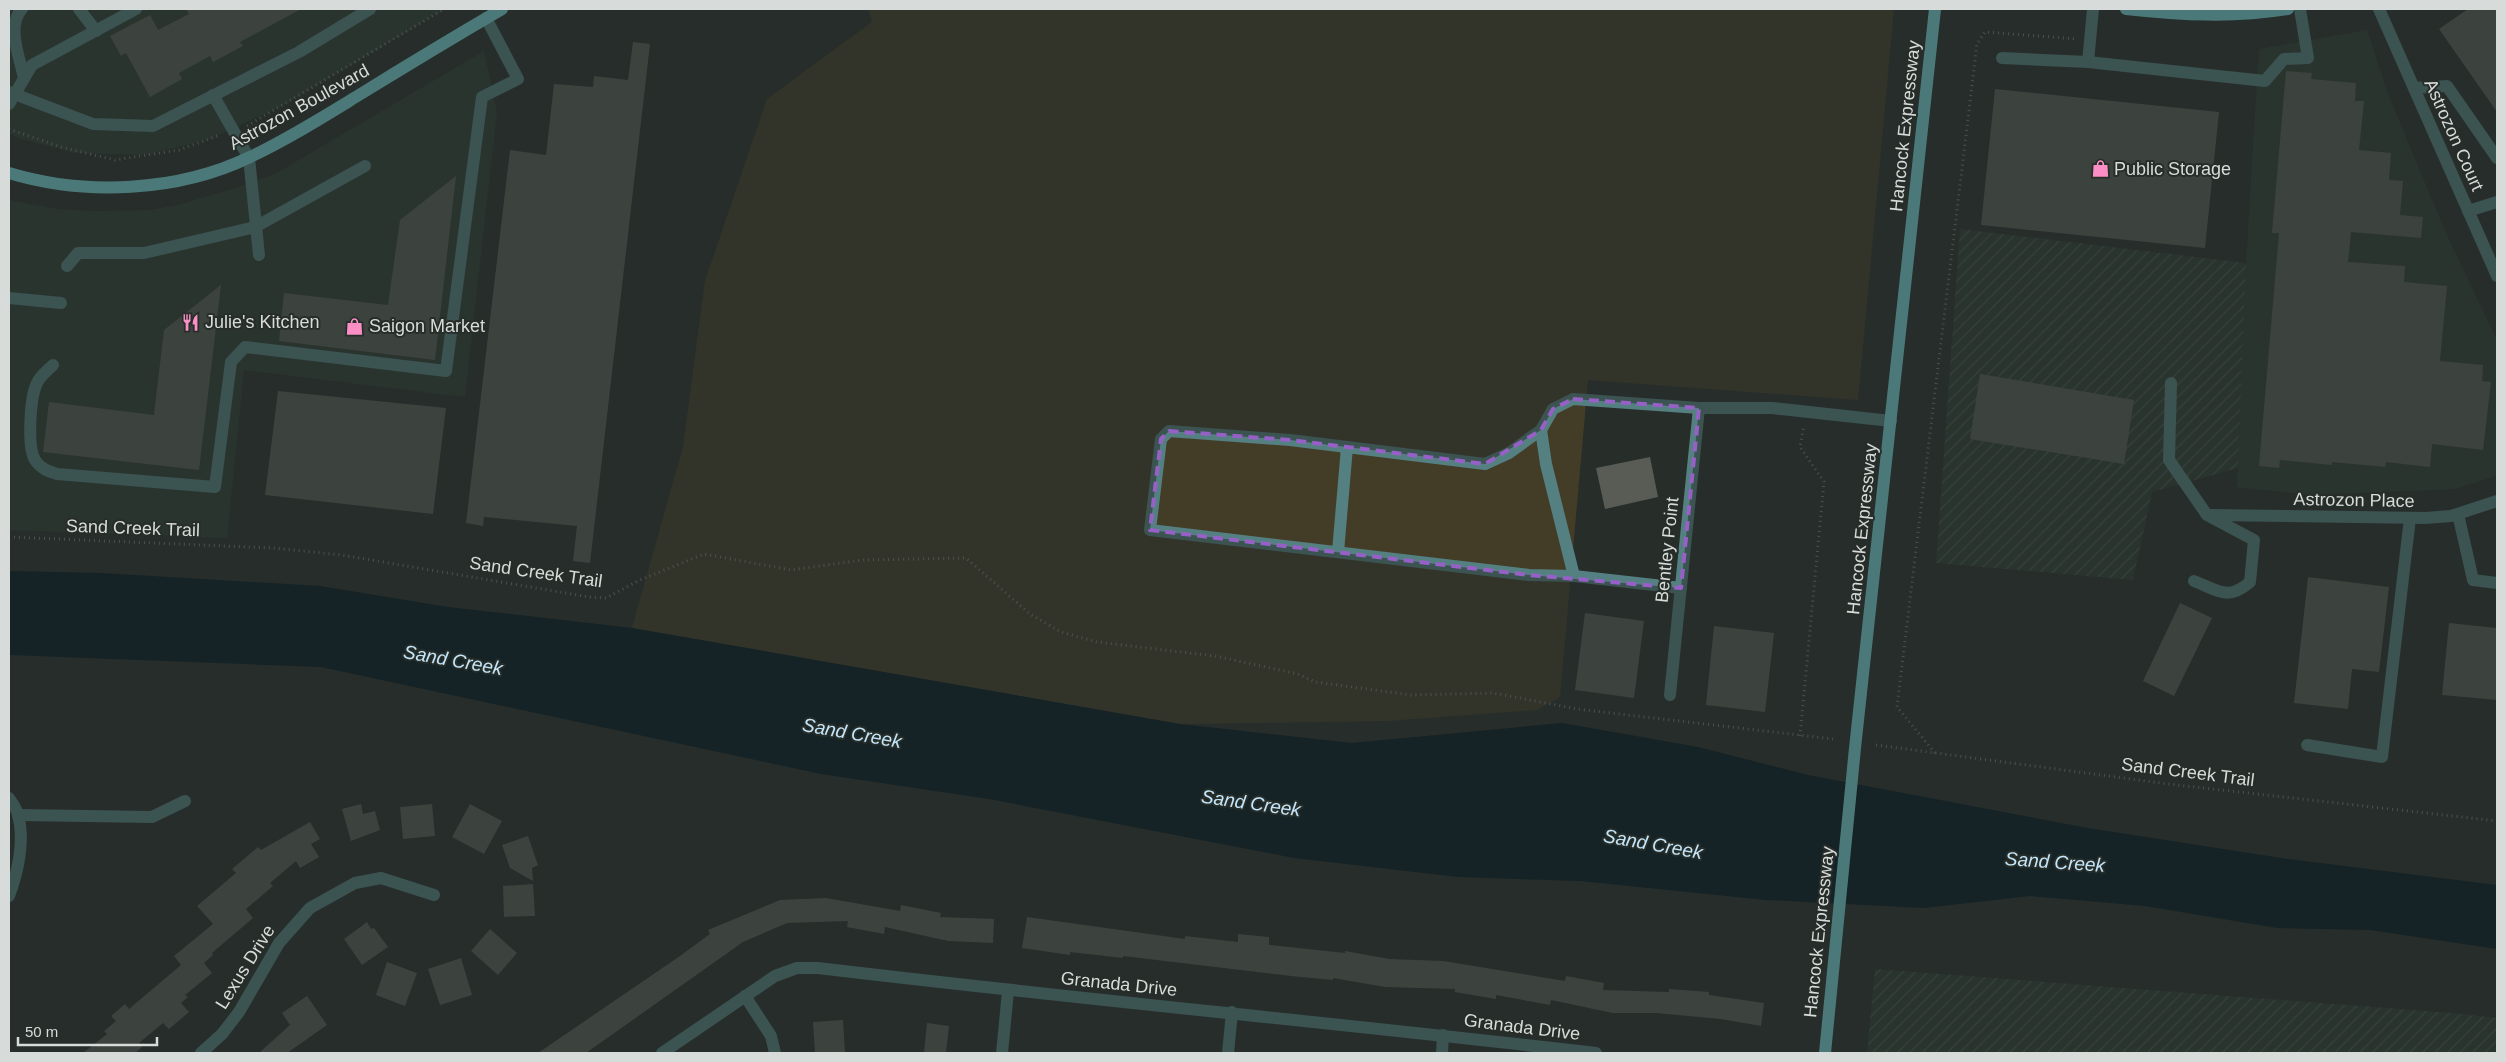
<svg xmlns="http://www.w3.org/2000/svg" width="2506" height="1062" font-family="Arial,sans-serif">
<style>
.built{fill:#2f3c36}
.industrial{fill:url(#industrial-furrows)}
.grass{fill:#433d28}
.water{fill:#001422}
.building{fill:#585c55}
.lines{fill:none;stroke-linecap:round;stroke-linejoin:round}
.path{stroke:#787e7b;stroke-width:3;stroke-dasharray:1 4;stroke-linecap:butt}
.minor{stroke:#558082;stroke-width:12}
.major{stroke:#78d5d9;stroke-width:12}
.marked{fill:none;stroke:#9760c7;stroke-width:4;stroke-dasharray:10 6;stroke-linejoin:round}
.labels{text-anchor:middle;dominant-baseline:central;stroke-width:4;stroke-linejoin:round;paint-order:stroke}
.street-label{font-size:18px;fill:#d7dbd9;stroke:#272e2a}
.poi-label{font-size:18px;fill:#d7dbd9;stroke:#272e2a;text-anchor:start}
.water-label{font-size:19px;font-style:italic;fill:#c4e6fa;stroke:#272e2a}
</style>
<defs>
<pattern id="industrial-furrows" width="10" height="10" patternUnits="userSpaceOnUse" patternTransform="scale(1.25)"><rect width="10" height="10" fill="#2f3c36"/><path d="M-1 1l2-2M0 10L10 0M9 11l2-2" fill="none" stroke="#4c5852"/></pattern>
</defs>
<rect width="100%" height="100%" fill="#272e2a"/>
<!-- built -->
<g class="built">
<polygon points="9,9 446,9 284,105 210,139 145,155 75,153 18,138 9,133"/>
<polygon points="2367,30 2388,94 2445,231 2497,340 2497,473 2493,477 2454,489 2310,495 2237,487 2246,263 2259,49"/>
<polygon points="484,51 497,112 465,397 244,370 227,538 9,530 9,200 57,209 97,211 150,210 178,205 232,189 275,174"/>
</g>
<!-- industrial -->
<g class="industrial">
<polygon points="1960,229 2246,263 2238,468 2152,492 2133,580 1936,563"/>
<polygon points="1875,969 2453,1013 2497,1018 2497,1053 1867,1053"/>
</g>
<!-- grass -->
<polygon class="grass" points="868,9 1894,9 1858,400 1588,380 1560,697 1537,710 1387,721 1180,724 632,628 683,447 705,281 767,99 872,22"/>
<!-- water -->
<polygon class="water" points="9,571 102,573 320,586 448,607 632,628 1180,724 1352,743 1562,723 1698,747 1808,775 2088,828 2281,858 2497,885 2497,949 2370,930 2277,928 2145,906 2030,896 1924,908 1766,900 1580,881 1458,877 1294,858 989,799 821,774 321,667 9,655"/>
<!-- building -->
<g class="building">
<polygon points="186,9 301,9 240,42 243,46 213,62 210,56 179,73 182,79 150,97 126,53 121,56 110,36 150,15 158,30 189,14"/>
<polygon points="2468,9 2497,9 2497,112 2439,29"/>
<polygon points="633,42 650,44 590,563 573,561 577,526 484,517 483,526 466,523 510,150 546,155 554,84 593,87 594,76 628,80"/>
<polygon points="2286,71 2312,73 2311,79 2356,83 2355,101 2364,101 2359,150 2391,153 2389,180 2403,181 2400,215 2423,217 2421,238 2351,232 2348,262 2405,266 2404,282 2447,286 2440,361 2483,365 2482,381 2491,382 2483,450 2432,444 2430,467 2386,462 2385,467 2332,462 2332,465 2280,460 2279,468 2259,466 2279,233 2272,233"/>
<polygon points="1995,89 2219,112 2205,248 1981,225"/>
<polygon points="456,176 435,360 279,341 284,293 388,305 400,220"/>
<polygon points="221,285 199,470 43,452 49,402 154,415 164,330"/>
<polygon points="1980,374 2134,400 2124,464 1970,439"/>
<polygon points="278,391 446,408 433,514 265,495"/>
<polygon points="1650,457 1658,497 1605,509 1596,468"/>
<polygon points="2308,577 2389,587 2379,672 2352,669 2348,709 2294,703"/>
<polygon points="2180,603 2212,618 2174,696 2143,681"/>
<polygon points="1585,613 1644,621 1634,698 1575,690"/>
<polygon points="2449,623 2497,628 2497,700 2442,695"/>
<polygon points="1714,626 1774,633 1765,712 1706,705"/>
<polygon points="361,804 363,814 375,811 380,830 351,841 342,809"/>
<polygon points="432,804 435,836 403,839 400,807"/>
<polygon points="470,804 502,821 484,854 452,837"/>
<polygon points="310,822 320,839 311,844 319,857 300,868 296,861 270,883 273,886 246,909 253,918 212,953 213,955 204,963 212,973 185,995 188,997 181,1003 189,1012 169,1029 163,1023 139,1043 142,1047 135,1053 83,1053 107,1034 104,1031 116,1021 111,1016 125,1004 129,1009 181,965 174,956 213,924 197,906 236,873 232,869 258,847 261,850"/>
<polygon points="528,836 538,865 532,868 533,881 510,868 502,845"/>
<polygon points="533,884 535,916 504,917 503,886"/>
<polygon points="826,898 900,911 901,905 941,913 940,917 994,919 993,943 948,941 885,927 884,934 847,927 848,921 787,923 743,942 586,1053 538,1053 680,956 710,934 708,930 780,900"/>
<polygon points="1027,917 1185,939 1185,936 1238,942 1238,934 1269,937 1269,945 1345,953 1345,951 1389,959 1443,961 1565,981 1566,976 1604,983 1603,990 1669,992 1669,989 1709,992 1709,995 1764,1003 1761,1026 1721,1019 1656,1013 1613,1013 1551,1000 1550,1005 1496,995 1496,999 1455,992 1455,989 1385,987 1333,978 1333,980 1291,976 1123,956 1123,958 1070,952 1070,955 1022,948"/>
<polygon points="367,922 371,929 374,928 388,947 362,965 344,939"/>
<polygon points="490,929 517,953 498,975 471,951"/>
<polygon points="461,958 472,995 440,1005 428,969"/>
<polygon points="387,962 417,973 405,1006 376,995"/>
<polygon points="307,996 327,1025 287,1053 259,1053 290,1025 282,1013"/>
<polygon points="843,1020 845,1053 815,1053 813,1022"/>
<polygon points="927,1023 949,1026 946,1053 924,1053"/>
</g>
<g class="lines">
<!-- path -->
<g class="path">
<polyline points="247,126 444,9"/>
<polyline points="9,129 61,147 115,160 179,150 220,135"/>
<polyline points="9,537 273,548 342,555 589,597 606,598 640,580 704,554 791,570 862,560 966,558 1030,614 1061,632 1097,642 1215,656 1298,674 1315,682 1411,695 1493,693 1577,709 1833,739"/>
<polyline points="1800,736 1824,482 1800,447 1804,425"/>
<polyline points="1876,745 2168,784 2497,821"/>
<polyline points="1935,753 1897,707 1977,44 1985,32 2077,39"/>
</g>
<!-- minor -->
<g class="minor">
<path d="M22 9C6 25 20 59 24 78"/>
<polyline points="79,9 96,31"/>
<polyline points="2379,9 2497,276"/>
<polyline points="2002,58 2088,62 2265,81 2284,59 2308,58 2300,9"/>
<polyline points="2088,62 2093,9"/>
<polyline points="2414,88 2447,86 2497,158"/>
<polyline points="9,92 93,124 153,126 299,52 370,9"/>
<polyline points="213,95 249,158 259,255"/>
<polyline points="9,104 32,65 136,9"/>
<polyline points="2468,211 2497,202"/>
<polyline points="67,266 78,253 144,253 255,227 365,166"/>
<polyline points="9,298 61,303"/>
<path d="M53 365C48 370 40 376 37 383 30 397 27 447 35 460 41 469 48 471 57 474L215 487 231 362 245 347 446 371 482 97 518 79 486 18"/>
<path d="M2171 383 2169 460 2207 515 2254 540 2250 582C2228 601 2219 591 2194 581"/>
<polyline points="1541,430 1546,464 1574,576"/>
<polyline points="2458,514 2473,580 2497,583"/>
<polyline points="2210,515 2425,518 2451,516 2497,501"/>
<polyline points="1338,552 1347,447"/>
<polyline points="1681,588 1574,576 1529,575 1150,530 1161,439 1169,431 1290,440 1485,464 1509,453 1541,430 1553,409 1573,399 1699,408 1772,408 1891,421"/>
<polyline points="1670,695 1699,408"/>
<polyline points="2307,745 2382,757 2410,518"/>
<path d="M9 798C12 803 17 809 18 815 25 840 18 872 9 896"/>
<polyline points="18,815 152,817 185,801"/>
<polyline points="745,996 771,1036 775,1053"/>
<polyline points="201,1053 222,1034 239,1012 279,943 310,908 355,883 381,878 434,895"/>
<path d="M662 1053 775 976 797 968H818C1077 999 1337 1023 1596 1053"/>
<polyline points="1002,1053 1008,991"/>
<polyline points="1228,1053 1232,1012"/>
<polyline points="1442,1053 1443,1035"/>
</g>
<!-- major -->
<g class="major">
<path d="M2126 9C2181 15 2234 18 2288 9"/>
<path d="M9 173C85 196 178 192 250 157 288 139 323 117 359 95 406 66 454 37 502 9"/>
<polyline points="1825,1053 1855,748 1935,9"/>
</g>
</g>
<!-- marked area -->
<path d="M0 0H2506V1062H0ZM1573 399 1699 408 1681 588 1529 575 1150 530 1161 439 1169 431 1290 440 1485 464 1541 430 1553 409Z" fill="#272e2a" fill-opacity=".55" fill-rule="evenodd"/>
<path class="marked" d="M1573 399 1699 408 1681 588 1529 575 1150 530 1161 439 1169 431 1290 440 1485 464 1541 430 1553 409Z"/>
<!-- icons -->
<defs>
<symbol id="shop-bare" viewBox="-9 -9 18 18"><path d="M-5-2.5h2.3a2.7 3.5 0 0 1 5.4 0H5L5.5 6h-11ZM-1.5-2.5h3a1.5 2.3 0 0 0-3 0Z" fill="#fb8fc5" stroke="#272e2a" stroke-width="2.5" paint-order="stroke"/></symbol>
<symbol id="restaurant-bare" viewBox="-9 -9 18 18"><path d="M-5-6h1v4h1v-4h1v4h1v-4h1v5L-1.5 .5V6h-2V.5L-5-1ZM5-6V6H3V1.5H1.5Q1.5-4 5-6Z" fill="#fb8fc5" stroke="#272e2a" stroke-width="2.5" paint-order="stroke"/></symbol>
</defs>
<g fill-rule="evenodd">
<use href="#shop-bare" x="2088" y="156" width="25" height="25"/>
<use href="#restaurant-bare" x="178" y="310" width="25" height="25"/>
<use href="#shop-bare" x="342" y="314" width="25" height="25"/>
</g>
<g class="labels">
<!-- street labels -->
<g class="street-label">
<text transform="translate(299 107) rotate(-29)">Astrozon Boulevard</text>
<text transform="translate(1905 126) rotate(-84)">Hancock Expressway</text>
<text transform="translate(2454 135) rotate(66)">Astrozon Court</text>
<text transform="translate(2354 500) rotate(1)">Astrozon Place</text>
<text transform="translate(133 528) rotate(2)">Sand Creek Trail</text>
<text transform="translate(1862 529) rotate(-84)">Hancock Expressway</text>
<text transform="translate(1667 550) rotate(-84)">Bentley Point</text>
<text transform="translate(536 572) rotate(8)">Sand Creek Trail</text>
<text transform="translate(2188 772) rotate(7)">Sand Creek Trail</text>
<text transform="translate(1819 932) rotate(-84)">Hancock Expressway</text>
<text transform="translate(245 967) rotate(-58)">Lexus Drive</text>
<text transform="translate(1119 984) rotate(6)">Granada Drive</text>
<text transform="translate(1522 1027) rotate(7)">Granada Drive</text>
</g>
<!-- poi labels -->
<g class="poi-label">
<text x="2114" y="169">Public Storage</text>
<text x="205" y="322">Julie's Kitchen</text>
<text x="369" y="326">Saigon Market</text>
</g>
<!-- water labels -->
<g class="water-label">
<text transform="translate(453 660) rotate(10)">Sand Creek</text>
<text transform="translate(852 733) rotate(10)">Sand Creek</text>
<text transform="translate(1251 803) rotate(8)">Sand Creek</text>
<text transform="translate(1653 844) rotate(10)">Sand Creek</text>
<text transform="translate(2055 862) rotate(4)">Sand Creek</text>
</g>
</g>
<!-- border -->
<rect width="2506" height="1062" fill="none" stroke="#d7dbd9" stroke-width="20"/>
<!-- scale -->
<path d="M18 1037v8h139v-8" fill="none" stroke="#d7dbd9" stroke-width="2.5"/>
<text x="25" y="1037" font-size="15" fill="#d7dbd9" stroke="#272e2a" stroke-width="4" paint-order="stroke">50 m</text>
</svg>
